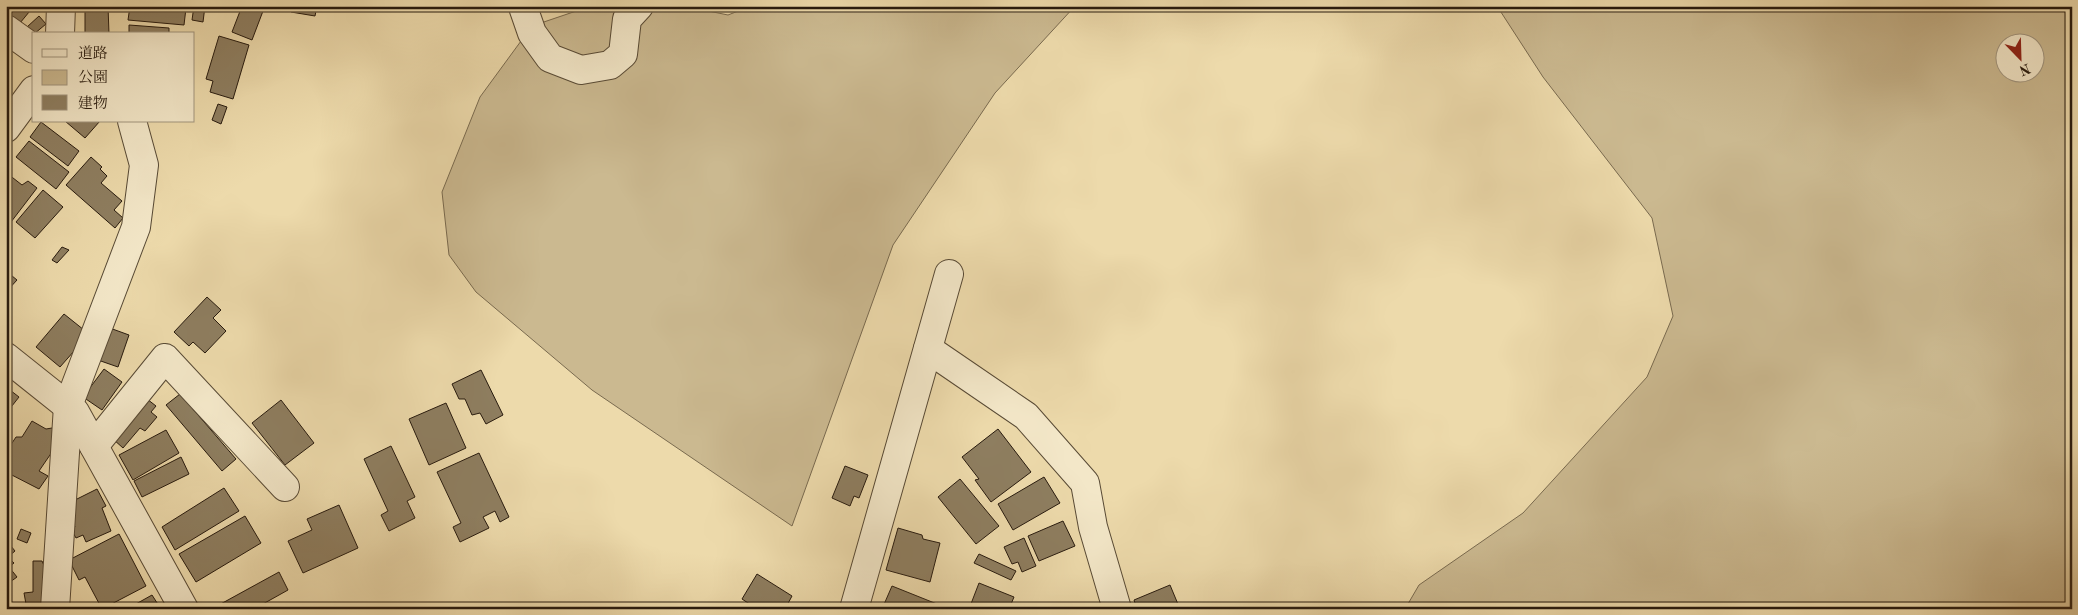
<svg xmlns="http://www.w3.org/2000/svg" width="2078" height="615" font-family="'Old Standard TT','Noto Serif JP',serif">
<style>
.green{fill:#cbb990;stroke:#796a4f;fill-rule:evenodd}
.building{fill:#8e7e60;stroke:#271a0e}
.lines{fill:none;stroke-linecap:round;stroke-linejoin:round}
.minor-casing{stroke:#584a35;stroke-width:30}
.minor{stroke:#f3e7c8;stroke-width:28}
</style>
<rect width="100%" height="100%" fill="#eddaab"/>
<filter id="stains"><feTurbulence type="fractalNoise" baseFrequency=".004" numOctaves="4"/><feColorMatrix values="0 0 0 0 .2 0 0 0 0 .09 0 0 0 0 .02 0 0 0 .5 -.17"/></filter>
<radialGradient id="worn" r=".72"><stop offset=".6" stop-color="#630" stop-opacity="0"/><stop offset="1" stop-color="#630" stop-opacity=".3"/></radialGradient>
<!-- green -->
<g class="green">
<polygon points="591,6 684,6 728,15 751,6 1075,6 995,93 893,245 792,526 592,390 476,292 449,255 442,192 480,97 532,26"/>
<path d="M1497 6H2072V609H1405L1419 585 1523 513 1647 377 1673 316 1652 218 1543 77ZM2006 42H2036V72H2006Z"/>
</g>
<!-- building -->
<g class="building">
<polygon points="6,6 34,6 20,23 6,11"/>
<polygon points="85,6 108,6 109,34 85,34"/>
<polygon points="130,6 186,8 184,25 128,20"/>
<polygon points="194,6 205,6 203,22 192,20"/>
<polygon points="242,6 251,6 263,11 252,40 232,32"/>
<polygon points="292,6 317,6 315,16 291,12"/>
<polygon points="39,16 46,24 34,34 27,27"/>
<polygon points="129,25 169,28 169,34 129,34"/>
<polygon points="219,36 249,45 233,99 210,92 213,81 206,79"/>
<polygon points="218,104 227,107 221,124 212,120"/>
<polygon points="65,121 100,121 85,138"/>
<polygon points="41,122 79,151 68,166 30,137"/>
<polygon points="29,141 69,172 56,189 16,157"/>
<polygon points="91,157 102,167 100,169 107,176 101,183 122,201 114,210 123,218 115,228 66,185"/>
<polygon points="8,174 22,185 28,181 37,188 11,222 6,218 6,177"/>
<polygon points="43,190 63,207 35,238 16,222"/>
<polygon points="62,247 69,250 57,263 52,260"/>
<polygon points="6,271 17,280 6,292"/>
<polygon points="207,297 221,310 213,318 226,331 205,353 193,342 189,346 174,332"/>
<polygon points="64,314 89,334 60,367 36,347"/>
<polygon points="107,327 129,335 118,367 95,359"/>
<polygon points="104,369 122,382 102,410 83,397"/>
<polygon points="481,370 503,415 486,424 480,413 472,415 465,399 459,399 452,384"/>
<polygon points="6,387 19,397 8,411 6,410"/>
<polygon points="180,394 236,459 222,471 166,405"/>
<polygon points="147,399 156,406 151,412 157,417 145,431 140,428 123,448 113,439"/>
<polygon points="281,400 314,443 285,465 252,423"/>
<polygon points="446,403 466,448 429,465 409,419"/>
<polygon points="32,421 46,429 52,428 63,436 39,471 48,476 39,489 6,472 6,452 16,437 22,437"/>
<polygon points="998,429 1031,472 991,502 975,480 979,479 962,457"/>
<polygon points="166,430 179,453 133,480 119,455"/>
<polygon points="391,446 415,497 407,501 415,518 389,531 381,515 388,511 364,459"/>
<polygon points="479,453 509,517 500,522 495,511 483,517 489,528 460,542 453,527 461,523 437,472"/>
<polygon points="181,457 189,474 142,497 134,481"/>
<polygon points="845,466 868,475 859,498 854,496 850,506 832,498"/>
<polygon points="1044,477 1060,503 1013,530 998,504"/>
<polygon points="960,479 999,526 976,544 938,497"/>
<polygon points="224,488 239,511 175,550 162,527"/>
<polygon points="97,489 106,506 102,508 111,531 86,542 83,535 76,538 71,529 75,527 69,513 71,502"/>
<polygon points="339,505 358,548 303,573 288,541 312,530 307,519"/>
<polygon points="245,516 261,543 196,582 179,554"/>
<polygon points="1063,521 1075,546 1039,561 1028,536"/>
<polygon points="898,528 922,535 923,539 940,543 930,582 886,570"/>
<polygon points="21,529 31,533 27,543 17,539"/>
<polygon points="119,534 146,586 102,609 85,577 79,580 69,560"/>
<polygon points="1024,538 1036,566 1022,572 1018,562 1012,564 1004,547"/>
<polygon points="6,540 15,551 8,557 14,563 9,567 17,577 6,585"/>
<polygon points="979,554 1016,571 1011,580 974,563"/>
<polygon points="33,561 42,561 46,570 46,609 21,609 20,606 26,604 24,593 33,592"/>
<polygon points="279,572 288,590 254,609 219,609 217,606"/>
<polygon points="757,574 792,596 785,609 757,609 742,599"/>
<polygon points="979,583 1014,597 1009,609 969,609"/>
<polygon points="1170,585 1180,609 1137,609 1134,600"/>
<polygon points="892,586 937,604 935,609 882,609"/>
<polygon points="152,595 161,609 127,609"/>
</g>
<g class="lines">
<defs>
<g id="minor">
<polyline points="523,7 532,33 550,58 581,70 610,65 623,54 627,19 639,6"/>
<polyline points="6,29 34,49"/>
<polyline points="60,34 61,6"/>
<polyline points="6,128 34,90"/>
<polyline points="928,349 1026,416 1085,483 1093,527 1117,609"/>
<polyline points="6,357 75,412 184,609"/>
<polyline points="94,446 165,358 285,487"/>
<polyline points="55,609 68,406 136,227 144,165 132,121"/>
<polyline points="854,609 949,274"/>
</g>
</defs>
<!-- minor casing -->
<use href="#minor" class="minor-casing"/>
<!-- minor -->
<use href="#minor" class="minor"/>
</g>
<!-- margin -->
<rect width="2078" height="615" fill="none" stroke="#eddaab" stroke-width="25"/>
<rect x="8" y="8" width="2063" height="600" fill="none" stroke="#271a0e" stroke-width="2.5"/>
<rect x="12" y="12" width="2053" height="590" fill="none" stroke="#271a0e"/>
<!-- legend -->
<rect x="32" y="32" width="162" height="90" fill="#f3e7c8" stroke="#a1957e"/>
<rect x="42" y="49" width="25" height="8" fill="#f3e7c8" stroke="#a1957e"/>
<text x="78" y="58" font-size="15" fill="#271a0e">道路</text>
<rect x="42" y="70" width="25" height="15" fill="#cbb990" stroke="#a1957e"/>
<text x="78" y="82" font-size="15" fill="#271a0e">公園</text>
<rect x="42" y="95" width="25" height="15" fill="#8e7e60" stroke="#a1957e"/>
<text x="78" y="108" font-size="15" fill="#271a0e">建物</text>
<!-- north arrow -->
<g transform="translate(2020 58) rotate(157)"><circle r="24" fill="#f3e7c8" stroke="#a1957e"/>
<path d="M0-4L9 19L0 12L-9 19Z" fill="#8f2418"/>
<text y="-8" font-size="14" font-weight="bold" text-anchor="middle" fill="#271a0e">N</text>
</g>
<rect width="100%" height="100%" filter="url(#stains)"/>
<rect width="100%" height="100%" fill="url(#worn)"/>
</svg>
